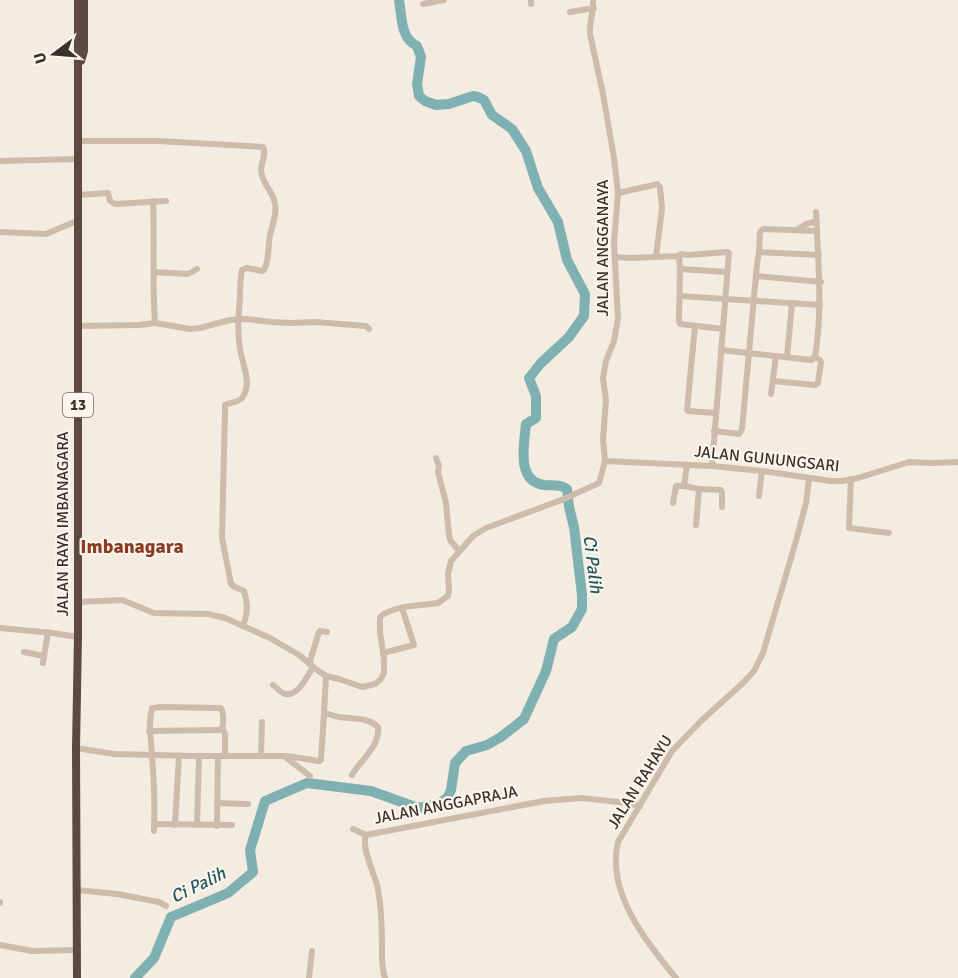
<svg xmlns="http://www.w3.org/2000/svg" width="958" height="978" font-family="Signika,sans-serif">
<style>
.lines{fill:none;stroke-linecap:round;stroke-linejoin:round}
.river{stroke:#7fb0b2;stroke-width:10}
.minor{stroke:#cdbbac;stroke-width:6}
.highway{stroke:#5c4a42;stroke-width:8}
.labels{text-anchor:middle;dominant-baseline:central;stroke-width:4.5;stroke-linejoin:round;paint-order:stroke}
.shield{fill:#fbf5ee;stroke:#756b66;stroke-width:1.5}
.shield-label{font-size:15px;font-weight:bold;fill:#3b302b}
.street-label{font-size:16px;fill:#3b302b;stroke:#fbf5ee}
.water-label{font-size:18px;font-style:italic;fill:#1f5a5e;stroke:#fbf5ee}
.quarter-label{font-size:20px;font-weight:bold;fill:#8c3b22;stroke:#fbf5ee}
</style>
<rect width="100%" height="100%" fill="#f4ebe1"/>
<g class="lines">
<!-- river -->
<path class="river" d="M135 978 154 958 171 917 228 893 253 872 250 850 265 801 307 783 371 791 418 808 439 804 448 797 451 790 455 763 466 751 487 745 501 737 524 719 546 671 554 639 572 627 582 609V595L574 527 569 507 567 489C560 484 553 486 544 485 516 481 524 445 526 424L536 418V396L529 378 541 363 569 337 584 316 585 294 567 260 558 222 538 188 526 151 512 129 492 115 484 100 478 97 473 96 449 104 436 105 425 101 419 96 417 84 421 57 417 46C400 38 402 16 399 0"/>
<!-- minor -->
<g class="minor">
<polyline points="531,0 531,4"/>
<polyline points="423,4 444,0"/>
<polyline points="570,12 594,8"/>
<path d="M79 141H158L263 147C267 156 261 161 261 170 261 181 271 190 274 200 279 214 270 228 269 242 268 252 269 260 264 270L262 271 247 268 242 270C240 280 240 289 240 298 238 317 237 335 241 354 244 368 252 385 242 398 238 403 230 402 225 405V410L222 538 231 584 235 587 244 591C248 604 248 613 243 626"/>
<polyline points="0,161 78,159"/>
<polyline points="618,193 654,185 657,184 660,187 662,208 656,257"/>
<polyline points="78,195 108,193 110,201 115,204 166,201"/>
<path d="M153 201C155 242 152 282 155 323"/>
<polyline points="798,229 806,224 817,221"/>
<polyline points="817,231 763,229 760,232 759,252 819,255"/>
<polyline points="0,232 46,234 79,220"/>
<polyline points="615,257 630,258 679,256"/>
<polyline points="680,269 679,256 681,254 688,255 727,252 729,253 712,466"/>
<polyline points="154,272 188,274 197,269"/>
<polyline points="756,276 821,282"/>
<polyline points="680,296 820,305"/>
<polyline points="78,326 139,325 155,323 190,329 200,328 230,320 247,319 271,322 292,323 315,322 366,326 369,329"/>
<polyline points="695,326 687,410 688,411 716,413"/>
<polyline points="723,329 680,324 679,321 680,269 727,272"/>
<polyline points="721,350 811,360 815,357"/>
<polyline points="787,357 792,303"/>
<path d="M815 357C823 309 818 261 816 212"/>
<polyline points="773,381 815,385 818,383 821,362 820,360 815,357"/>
<polyline points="771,394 776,356"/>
<polyline points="714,431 739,434 742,429 757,264 759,252"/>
<polyline points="436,458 439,466 438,472 446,503 449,535 450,540 459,551"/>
<polyline points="605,461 712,466 762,471 831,481 842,481 858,478 909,462 931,463 958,462"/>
<polyline points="687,465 684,486 699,489 696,525"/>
<polyline points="851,479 849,528 889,533"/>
<polyline points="699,489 721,490 722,492 722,507"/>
<polyline points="759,496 762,471"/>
<polyline points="673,503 676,486 684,486"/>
<path d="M78 602 122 600 154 613 208 614 225 618 270 638 299 655 317 670 326 676 339 679 362 687 375 684 381 679 384 673V659L380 632V617C394 605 420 606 438 603L448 596 449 590 448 574 451 561 473 536 486 528 564 499 599 483 605 461 603 439 606 400 603 378 606 361 614 341 618 318 614 243 618 193 614 158 603 94 590 34C589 22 594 13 593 0"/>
<polyline points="0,628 52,633 78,637"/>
<polyline points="24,652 44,656"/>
<polyline points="383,653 414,645 402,608"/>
<polyline points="43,663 48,632"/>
<polyline points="309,664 319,632 320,631 327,632"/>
<path d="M326 676 324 713C329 714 334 716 339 717 352 719 368 717 378 727 380 747 361 759 352 775"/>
<path d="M273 685C276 687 281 693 285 694 298 697 308 675 313 667"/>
<polyline points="149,731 221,730"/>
<polyline points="76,748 114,754 195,756 284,756 310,776"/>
<polyline points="261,756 262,722"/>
<polyline points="287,756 319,761 321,760 324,713"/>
<polyline points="217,803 248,804"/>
<polyline points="154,824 232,825"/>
<polyline points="175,825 179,756"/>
<polyline points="197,825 199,756"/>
<polyline points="217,826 218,756"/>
<polyline points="353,829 366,835"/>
<path d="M154 831C155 806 154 780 152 755 151 739 148 724 152 708L161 707 221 708C224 714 224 725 221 730L224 731 225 734V755"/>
<polyline points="77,890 117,894 159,902 166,906"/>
<polyline points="0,903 0,902"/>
<polyline points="0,945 32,951 77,950"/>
<polyline points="309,978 312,951"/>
<path d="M385 978C381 967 382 957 382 945 382 928 381 906 378 889 375 874 361 849 366 835L544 801 582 798 627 803 640 806"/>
<path d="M676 978C646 942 606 892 618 842L672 751 701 721 743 683 754 671 763 653 796 541 806 503 809 479"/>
</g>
<!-- highway -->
<g class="highway">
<polyline points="81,61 84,51 84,0"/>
<polyline points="77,978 76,748 78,637 78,0"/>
</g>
</g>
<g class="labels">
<!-- shield labels -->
<rect class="shield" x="63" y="393" width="30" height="24" rx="4.5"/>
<g class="shield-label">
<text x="78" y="405">13</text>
</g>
<!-- street labels -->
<g class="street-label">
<text transform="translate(603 248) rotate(-90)">JALAN ANGGANAYA</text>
<text transform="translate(767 459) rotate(6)">JALAN GUNUNGSARI</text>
<text transform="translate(63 524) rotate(-90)">JALAN RAYA IMBANAGARA</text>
<text transform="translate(640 782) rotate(-58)">JALAN RAHAYU</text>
<text transform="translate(446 805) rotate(-11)">JALAN ANGGAPRAJA</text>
</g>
<!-- water labels -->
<g class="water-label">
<text transform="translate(593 564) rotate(83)">Ci Palih</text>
<text transform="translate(198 885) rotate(-26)">Ci Palih</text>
</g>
<!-- quarter labels -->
<g class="quarter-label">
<text x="132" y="546">Imbanagara</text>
</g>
</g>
<!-- north arrow -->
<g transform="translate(54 54) rotate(254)" stroke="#fbf5ee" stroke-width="4.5" paint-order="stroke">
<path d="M0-4.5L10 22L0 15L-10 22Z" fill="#3b302b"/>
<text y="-9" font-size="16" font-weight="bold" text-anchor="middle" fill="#3b302b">U</text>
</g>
</svg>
